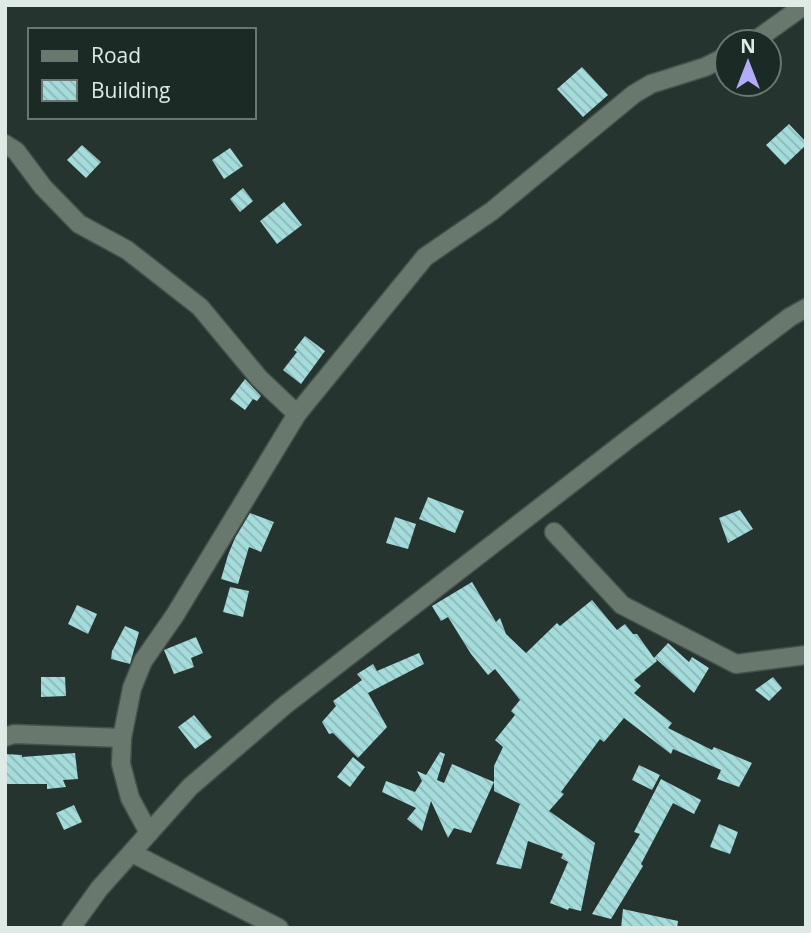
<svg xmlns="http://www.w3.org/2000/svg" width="811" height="933" font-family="'Open Sans',sans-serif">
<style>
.building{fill:url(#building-back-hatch)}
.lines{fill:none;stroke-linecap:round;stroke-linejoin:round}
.minor-casing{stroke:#43514c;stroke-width:21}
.minor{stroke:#69786c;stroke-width:18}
</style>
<defs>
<pattern id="building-back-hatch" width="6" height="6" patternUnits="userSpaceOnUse" patternTransform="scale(1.75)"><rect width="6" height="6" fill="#a4dcdc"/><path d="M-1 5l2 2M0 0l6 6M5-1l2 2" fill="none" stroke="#8cb6b6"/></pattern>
</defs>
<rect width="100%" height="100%" fill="#25342f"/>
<!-- building -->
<g class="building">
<polygon points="582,67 608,95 583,117 557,89"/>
<polygon points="789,124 806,142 806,145 785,165 766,145"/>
<polygon points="82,145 101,162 86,178 67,160"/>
<polygon points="230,148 243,166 224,179 212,160"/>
<polygon points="243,188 253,201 240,212 230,199"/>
<polygon points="284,202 302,225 277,244 260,221"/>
<polygon points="305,336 325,351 301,384 283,370 297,352 294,350"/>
<polygon points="245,379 261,396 257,401 253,399 245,410 230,399"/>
<polygon points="428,497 464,511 455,533 419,519"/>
<polygon points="740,510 753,529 728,543 719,518"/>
<polygon points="250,513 274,522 261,552 249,547 238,584 221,579 228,555 235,538"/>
<polygon points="395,517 416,524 408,549 386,543"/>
<polygon points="472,582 496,622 500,618 506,634 526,653 557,623 560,626 592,600 617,630 625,624 633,634 637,634 654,658 668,643 689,662 692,657 709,668 694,693 655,658 657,661 634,680 641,686 634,693 672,723 668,728 712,750 714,747 752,763 739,787 717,779 721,770 673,749 671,754 624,718 604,742 600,739 561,792 564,794 549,811 595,843 581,911 569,908 568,910 550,903 568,862 561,858 563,854 528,841 521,869 496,864 520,804 494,791 494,766 503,747 495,740 515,715 511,711 520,700 495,669 488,675 471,654 448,617 441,621 432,606"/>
<polygon points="230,587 249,591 243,617 223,612"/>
<polygon points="77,605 97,614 88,634 68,624"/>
<polygon points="125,626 139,632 130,664 111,659 112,651"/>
<polygon points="196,637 203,653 191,658 194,667 174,674 164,650"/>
<polygon points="419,653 424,664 368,693 387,727 358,758 333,733 329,734 322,722 336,706 333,701 362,680 357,674 373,664 377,671"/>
<polygon points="41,677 65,677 66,696 41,697"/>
<polygon points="773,677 782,688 769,701 755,690"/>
<polygon points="194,715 212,737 195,749 178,727"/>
<polygon points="440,752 445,754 437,780 444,783 452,764 494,782 471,833 454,828 448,838 431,801 422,831 407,819 416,808 382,792 386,781 415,792 422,781 417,771 426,775"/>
<polygon points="75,753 78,779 63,780 66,787 47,789 47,784 5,784 5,754 22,755 22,757"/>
<polygon points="353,757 365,767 350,787 337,777"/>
<polygon points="639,765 660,775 652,790 632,780"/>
<polygon points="661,779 701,800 694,814 673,803 641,864 643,866 611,919 592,914 640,834 634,832"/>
<polygon points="74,805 82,822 64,830 56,813"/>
<polygon points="719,824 738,832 730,854 710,847"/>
<polygon points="623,909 678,921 677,928 621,928"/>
</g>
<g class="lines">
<defs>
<g id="minor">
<polyline points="753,42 805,5"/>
<polyline points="5,144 16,151 43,187 79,224 127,250 200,307 259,378 297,414"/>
<polyline points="554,532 622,605 736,664 806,655"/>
<polyline points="5,737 14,734 122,738"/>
<polyline points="149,833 130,798 121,764 122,738 132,688 143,661 175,615 297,414 425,257 492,211 634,94 651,84 705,67 727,56"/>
<polyline points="132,853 279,928"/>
<polyline points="71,928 99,889 190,787 284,706 631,437 790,317 806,308"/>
</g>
</defs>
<!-- minor casing -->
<use href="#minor" class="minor-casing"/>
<!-- minor -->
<use href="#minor" class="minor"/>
</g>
<!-- border -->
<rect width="811" height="933" fill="none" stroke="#dfe9e5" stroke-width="14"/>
<!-- legend -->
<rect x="28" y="28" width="228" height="91" fill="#1b2a25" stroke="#697672" stroke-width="2"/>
<rect x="42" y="51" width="35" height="10" fill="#69786c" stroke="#697672" stroke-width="2"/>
<text x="91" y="63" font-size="21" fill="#dfe9e5">Road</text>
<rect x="42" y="80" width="35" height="21" fill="url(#building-back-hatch)" stroke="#697672" stroke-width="2"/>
<text x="91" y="98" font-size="21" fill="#dfe9e5">Building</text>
<!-- north arrow -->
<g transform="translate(748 63)"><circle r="33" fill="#1b2a25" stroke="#697672" stroke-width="2"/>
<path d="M0-5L12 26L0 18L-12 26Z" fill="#b4acf9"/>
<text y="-10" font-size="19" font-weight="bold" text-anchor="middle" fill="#dfe9e5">N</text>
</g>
</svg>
